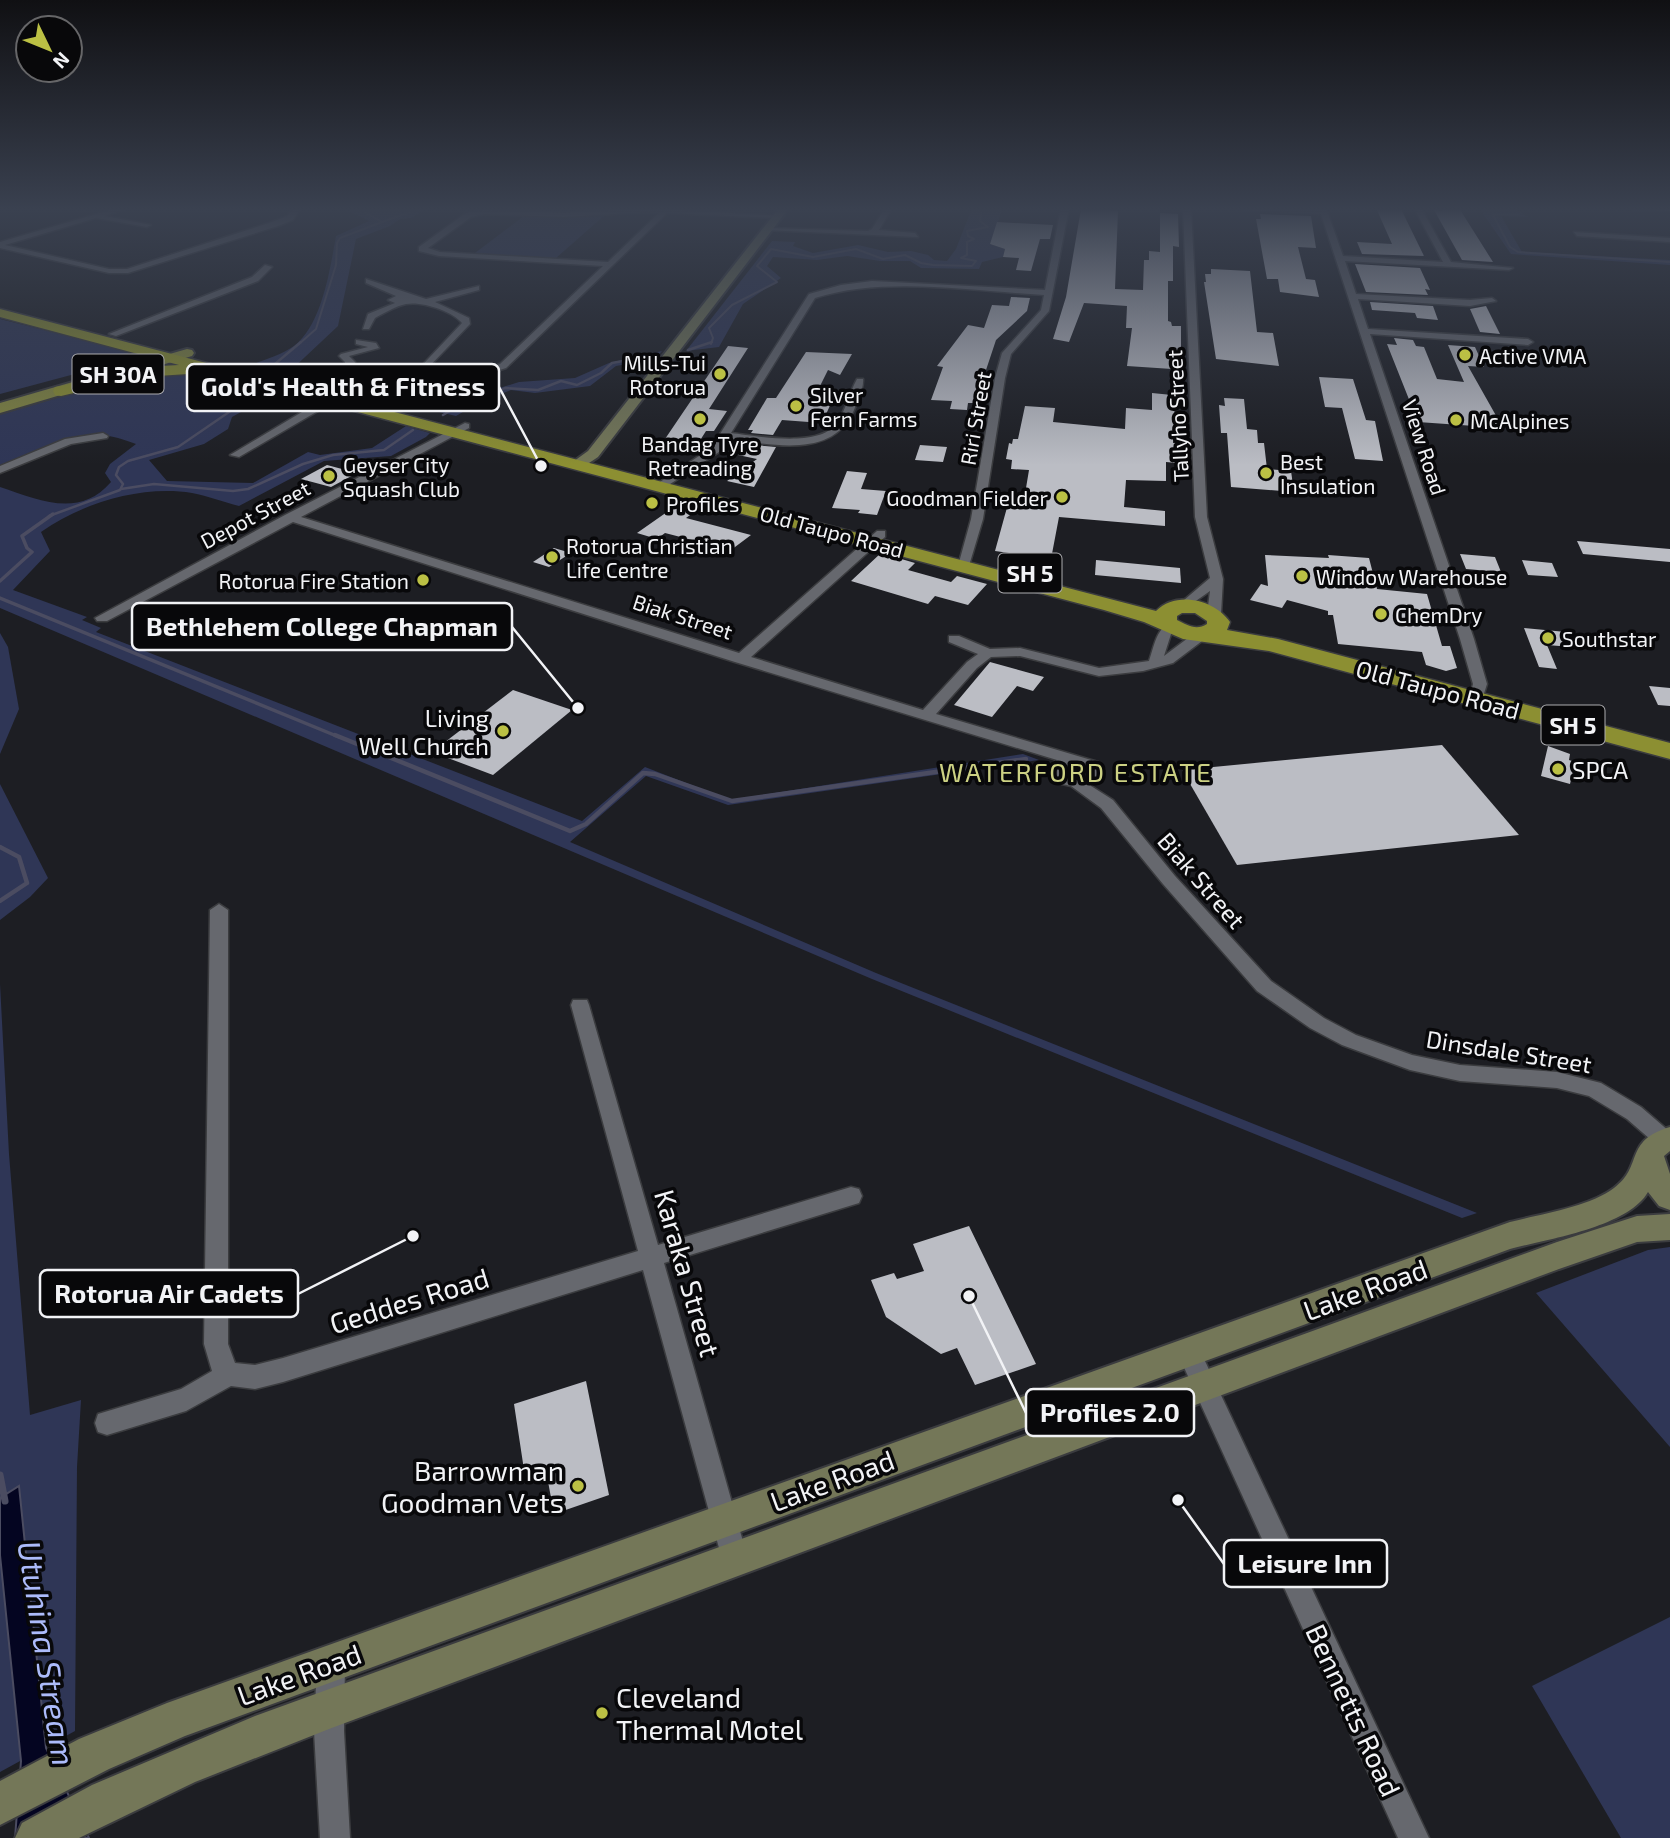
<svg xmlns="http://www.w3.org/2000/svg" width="1670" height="1838" font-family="'Exo 2',sans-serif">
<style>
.green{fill:#2f3656}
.water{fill:#040521;stroke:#4b4c61;stroke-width:2}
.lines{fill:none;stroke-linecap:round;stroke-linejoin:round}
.stream-far4{stroke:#4b4c61;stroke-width:2}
.stream-far3{stroke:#4b4c61;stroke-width:2.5}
.stream-far2{stroke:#4b4c61;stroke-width:3.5}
.stream-far1{stroke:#4b4c61;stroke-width:4.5}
.stream{stroke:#4b4c61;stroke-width:7}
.building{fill:#bbbdc4}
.minor-casing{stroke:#3b3c3f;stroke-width:3}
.secondary-casing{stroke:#3b3c3f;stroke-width:4}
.primary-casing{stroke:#3b3c3f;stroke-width:4}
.trunk-casing{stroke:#3b3c3f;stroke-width:3}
.minor{fill:#66686e;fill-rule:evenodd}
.secondary{fill:#747758;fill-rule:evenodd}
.primary{fill:#828541;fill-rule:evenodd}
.trunk{fill:#8c8f32;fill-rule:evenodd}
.poi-dot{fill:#bbc044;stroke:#08080a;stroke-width:2.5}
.labels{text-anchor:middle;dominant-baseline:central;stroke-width:7;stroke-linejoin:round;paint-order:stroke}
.far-poi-label{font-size:21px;fill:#f2f3f6;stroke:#08080a;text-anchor:start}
.far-street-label{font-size:21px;fill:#f2f3f6;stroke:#08080a}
.shield{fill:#08080a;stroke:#acacaf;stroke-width:2}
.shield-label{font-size:23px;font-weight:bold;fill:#f2f3f6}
.street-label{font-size:24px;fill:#f2f3f6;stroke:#08080a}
.poi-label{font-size:24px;fill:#f2f3f6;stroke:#08080a;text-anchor:end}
.neighbourhood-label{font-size:26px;letter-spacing:2px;fill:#ccd183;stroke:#08080a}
.near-street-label{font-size:28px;fill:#f2f3f6;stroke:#08080a}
.near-poi-label{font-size:28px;fill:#f2f3f6;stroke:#08080a;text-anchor:end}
.near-water-label{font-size:32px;font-style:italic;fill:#acbbfa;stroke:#08080a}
.leader{fill:none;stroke:#f2f3f6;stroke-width:2.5}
.callout-dot{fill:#f2f3f6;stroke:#08080a;stroke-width:2.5}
.callout{fill:#08080a;stroke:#f2f3f6;stroke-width:2.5}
.callout-label{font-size:26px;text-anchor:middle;font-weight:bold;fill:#f2f3f6}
</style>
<rect width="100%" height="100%" fill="#1d1e23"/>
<!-- green -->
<g class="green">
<path d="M356 208H428L411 218 400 219 390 226 356 239 338 326 288 373 254 364C266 359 283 354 294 346 322 325 330 269 336 236L369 221 349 211Z"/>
<polygon points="972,208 1003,208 990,244 1005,249 1003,257 982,262 979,269 921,268 910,261 880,261 847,256 817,260 773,257 767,266 781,278 743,304 719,347 686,351 772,241 795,242 793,246 813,253 858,245 888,252 911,251 928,255 934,260 947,261 956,249"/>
<polygon points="1479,208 1514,208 1528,217 1501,216 1522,252 1670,260 1670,265 1511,254"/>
<polygon points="605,215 556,258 475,253 524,216 561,218"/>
<polygon points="0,319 133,352 71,375 0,394"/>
<polygon points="662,351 655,359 616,366 590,386 535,393 511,390 482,401 456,416 435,411 456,397 490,391 519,382 575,378 609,363"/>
<path d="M179 372 201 373 271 388 259 402 232 417 228 429 204 444 149 460 167 481 253 483 308 452 320 455 372 448 406 426 430 433 426 437 391 456 324 461 239 506C224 502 208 496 192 493 141 485 82 503 41 532L50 551 13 590 87 617 82 620 101 628 96 632 582 821 645 767 730 800 1023 754 1039 760 728 805 646 776 570 842 876 973 1477 1213 1462 1218 872 979 0 608V487C39 500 79 519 111 482L105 473 110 464 136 444C70 418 58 452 0 467V414L116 381Z"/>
<polygon points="0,633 8,647 19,709 0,754"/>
<polygon points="0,784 48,878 30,897 0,920"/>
<polygon points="0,984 9,1154 30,1415 81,1400 77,1467 75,1731 0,1772"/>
<polygon points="1670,1247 1670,1447 1536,1293 1648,1250"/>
<polygon points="1670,1617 1670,1838 1621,1838 1532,1686"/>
</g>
<!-- water -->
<polygon class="water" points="19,1486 46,1748 89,1838 15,1838 21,1761 0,1555 0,1498"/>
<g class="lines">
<!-- stream-far4 -->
<g class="stream-far4">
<polyline points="1519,214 1493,215 1510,247 1518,252 1670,262"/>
<polyline points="382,222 422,208"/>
<polyline points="299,344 316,329 336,265 337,243 340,238 382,222 361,210 369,208"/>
<polyline points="711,344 713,338 709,328 732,305 777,282 757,266 771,249 813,257 856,249 883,259 905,255 921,263 933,265 972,266 976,261 961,258 967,255 967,242 974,239 968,236 967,231 988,227 980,221 982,208"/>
</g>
<!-- stream-far3 -->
<g class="stream-far3">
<polyline points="688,350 712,342"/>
<polyline points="443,415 463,403 487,397 505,388 538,390 561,381 577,385 601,373 612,363 656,355"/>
<polyline points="121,489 154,484 233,491 248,489 303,464 333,455 384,450 413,430"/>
<polyline points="49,516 120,490 123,484 116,475 119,467 128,461 178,447 251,397 269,369 301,342"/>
</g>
<!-- stream-far2 -->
<g class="stream-far2">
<polyline points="0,581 32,552 27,548 22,536 53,514"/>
<polyline points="0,598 339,737"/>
</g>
<!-- stream-far1 -->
<g class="stream-far1">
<polyline points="335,735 570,831 586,824 643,773 655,774 732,801 1026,759"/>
<polyline points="0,847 19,857 27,883 0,901"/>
</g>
<!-- stream -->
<polyline class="stream" points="0,1475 5,1501"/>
</g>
<!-- building -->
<g class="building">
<polygon points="1376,208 1401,209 1424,256 1362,254 1357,242 1392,244"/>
<polygon points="1440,208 1459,208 1493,262 1462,260 1434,210 1442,211"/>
<polygon points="1081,209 1118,211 1115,289 1143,290 1144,260 1149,260 1149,251 1160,252 1160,213 1178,214 1179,247 1173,246 1173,281 1168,281 1168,321 1171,322 1172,326 1181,326 1181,355 1179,358 1172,357 1172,369 1127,366 1132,328 1126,328 1127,306 1084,303 1069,342 1053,339 1066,297"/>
<polygon points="1260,214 1311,216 1316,248 1298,247 1306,279 1315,280 1319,297 1280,292 1278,279 1267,279 1256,219 1261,219"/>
<polygon points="997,222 1053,225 1050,239 1040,239 1031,271 1016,270 1019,258 1003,257 1005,249 990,244"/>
<polygon points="1355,264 1420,268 1430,290 1425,289 1428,295 1366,292"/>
<polygon points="1211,269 1250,271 1257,332 1273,333 1279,366 1216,359 1204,282 1206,282 1205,274 1211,274"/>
<polygon points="1011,297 1030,298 1027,311 996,340 975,403 968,403 967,410 950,409 952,401 931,400 943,367 937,366 968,325 984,328 992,305 1009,306"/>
<polygon points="1370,302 1433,306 1438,320 1417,318 1415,313 1372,310"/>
<polygon points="1486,306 1500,334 1480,332 1470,309"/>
<polygon points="1394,338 1413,340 1416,346 1424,347 1437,379 1464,382 1448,345 1475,347 1484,367 1468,366 1503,428 1418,422 1387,344 1397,345"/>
<polygon points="728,346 748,348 709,409 727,411 714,431 706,431 692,453 654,450 662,439 665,439"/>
<polygon points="806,352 852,354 840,375 828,370 814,398 833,399 822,423 782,420 773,435 751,433 753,430 748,430 767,398 776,398"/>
<polygon points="1319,377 1353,379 1366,420 1375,421 1383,461 1355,459 1342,408 1325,407"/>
<polygon points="1152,393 1172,395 1172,398 1175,398 1173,443 1177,443 1177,463 1166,462 1166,481 1126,480 1124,507 1165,511 1165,526 1059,517 1051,559 995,551 1011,493 1025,494 1029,470 1011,469 1012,460 1006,459 1009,443 1012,444 1013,439 1018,439 1025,406 1055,408 1053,422 1125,429 1126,408 1152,410"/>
<polygon points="1224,398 1244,399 1247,429 1257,430 1258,443 1264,443 1267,469 1291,471 1294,492 1231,487 1227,433 1221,433 1219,405 1225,406"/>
<polygon points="745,444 776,447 754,487 727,481 757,459 738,455"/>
<polygon points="920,445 947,447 943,462 915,460"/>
<polygon points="327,465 357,473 331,487 301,479"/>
<polygon points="847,471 867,473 861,489 886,491 877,515 858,513 860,510 832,508"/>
<polygon points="677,505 697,510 686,518 751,535 731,550 665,533 657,539 637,533"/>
<polygon points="1577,541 1670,549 1670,562 1583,554"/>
<polygon points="554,548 571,553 549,567 533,562"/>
<polygon points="881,553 915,563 908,570 951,582 957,576 987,584 968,605 935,596 928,604 851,581"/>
<polygon points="1460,554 1495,557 1501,572 1466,569"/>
<polygon points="1265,555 1329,558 1328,555 1369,558 1377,589 1427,594 1442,646 1450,646 1457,668 1446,671 1426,665 1422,652 1338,644 1333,615 1328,615 1328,611 1287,600 1282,608 1250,600 1261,584 1268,586"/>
<polygon points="1096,560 1180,568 1181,583 1095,575"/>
<polygon points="1522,560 1552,563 1558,577 1528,575"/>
<polygon points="1524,628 1566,632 1572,647 1547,645 1557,669 1539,667"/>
<polygon points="990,662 1044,677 1033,691 1017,686 992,717 954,705"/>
<polygon points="1649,686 1670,688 1670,706 1658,705"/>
<polygon points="513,690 572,710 493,775 432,752"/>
<polygon points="1442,745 1519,835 1237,865 1182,770"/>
<polygon points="1548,746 1570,754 1569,760 1575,762 1570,784 1541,776"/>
<polygon points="969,1226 1036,1364 975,1385 957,1348 941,1354 886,1317 871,1280 894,1273 897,1279 924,1271 913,1244"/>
<polygon points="586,1381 609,1495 554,1514 547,1476 526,1483 514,1404"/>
</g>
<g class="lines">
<defs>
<g id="minor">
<polygon points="117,208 128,208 105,216 151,225 147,227 96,218 5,245 109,269 127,269 272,222 287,216 294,208 301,208 293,220 278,226 128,273 109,273 0,248 0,242"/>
<path d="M646 208 781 216 777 218 667 213 506 368 472 379 415 389 373 404 366 405 361 402 414 383 345 373V362L339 356 341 354 368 347 356 344V340L376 343 379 348 349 356 355 362 353 369C374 370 392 375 412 376L462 323C452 311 422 301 406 304 396 306 384 313 375 318L369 329H363L368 314 395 303 388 300 396 296 366 283V279L426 299 479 286V290L435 302 469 318 470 324 422 374 421 379 423 381 472 373 500 364 603 266 439 256 419 251V247L466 213 484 210 564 213ZM646 212 659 213 608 262 440 252 428 248 471 217 484 214 564 217Z"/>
<polygon points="885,208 892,208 879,230 915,233 918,237 764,230 768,228 868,231 872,229"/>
<path d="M1061 208H1069L1049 311 1011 354 1005 378 983 519 968 569H960L958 566 971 519 995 378 1002 353 1041 310 1044 295C971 291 885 276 815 298L731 433C757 436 818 448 836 424 846 411 849 393 857 379H863C864 388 858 400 854 410 833 460 770 444 727 439L719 452 664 488 654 486 711 448 809 294 841 285 872 281 1045 290Z"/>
<polygon points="1183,208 1191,208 1207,517 1223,579 1221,614 1214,618 1207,614 1210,591 1183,610 1177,606 1210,578 1195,517"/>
<polygon points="1240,208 1326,208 1343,256 1443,262 1414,208 1421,208 1451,262 1513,268 1509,270 1345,261 1356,294 1470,300 1492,298 1496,301 1470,306 1358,299 1368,329 1528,339 1533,342 1528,345 1370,334 1474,639 1487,684 1481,703 1476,704 1469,700 1473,684 1460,639 1321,214 1243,210"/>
<polygon points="1632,208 1670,208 1670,211 1636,210"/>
<polygon points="1574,232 1670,238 1670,242 1577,236"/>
<polygon points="265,265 272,267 258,281 116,336 109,334 252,277"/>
<polygon points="343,392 346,393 346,397 330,404 239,457 230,455 322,400"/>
<path d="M465 423 469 424V428L301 517 739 653 877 531H885V537L751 657 923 710 967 662 978 654 949 642V636H959L990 649 1020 648 1099 668 1149 661C1154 647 1156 629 1170 623L1177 627 1171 634 1164 656 1196 632H1206V638L1173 663 1143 671 1099 676 1020 656 991 657 977 668 936 714 1098 762 1104 769 1100 781 1092 782 1091 786 1113 800 1175 876 1271 981 1324 1018 1356 1035 1412 1055 1460 1065 1557 1072 1601 1083 1641 1107 1670 1132V1147L1658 1146 1627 1119 1589 1096 1557 1088 1460 1081 1410 1070 1342 1045 1310 1028 1257 991 1163 884 1101 808 1071 786 1062 784 1053 777 1049 767 1057 760 735 662 293 522 107 621H97L95 618 285 515ZM1076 764 1088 770V779L1071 777 1065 772 1064 766Z"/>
<polygon points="103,433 108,436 107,438 71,444 0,473 0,466 65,439"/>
<polygon points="219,904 228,910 228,1344 235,1363 255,1365 283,1358 638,1251 571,1005 573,1000 587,1000 589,1005 658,1245 851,1187 859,1189 862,1196 859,1203 664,1263 748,1559 744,1568 735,1572 726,1568 722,1559 643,1270 283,1382 255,1389 231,1386 186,1411 107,1435 98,1432 95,1423 98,1414 181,1389 212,1371 204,1344 210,910"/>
<polygon points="1189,1341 1197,1344 1429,1838 1398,1838 1177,1352 1181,1344"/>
<polygon points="331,1647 341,1651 345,1661 344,1731 350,1838 320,1838 314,1731 317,1661 321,1651"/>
</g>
<g id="secondary">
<polygon points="779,208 789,208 598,457 583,467 573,467 570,464 588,451"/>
<path d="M1670 1127V1151L1664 1156 1670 1174V1210L1659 1206 1648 1192C1628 1227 1548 1239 1510 1249L185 1736 109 1769 0 1825V1781L79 1739 167 1703 1510 1222C1541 1214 1589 1207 1614 1188 1644 1166 1623 1141 1670 1127Z"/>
<polygon points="1670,1214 1670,1240 1637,1242 1559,1269 329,1729 195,1782 79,1838 15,1838 22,1823 92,1785 255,1716 1557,1242 1637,1216"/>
</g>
<polygon id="primary" points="187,349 192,350 194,353 192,356 0,413 0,403"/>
<path id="trunk" d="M0 309 1156 611C1177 590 1215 600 1230 622L1227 630 1278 639 1670 743V759L1269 651 1183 639 1144 622 1104 610 196 369 188 374 142 377 61 396 55 395 53 391 55 387 61 386 142 367 179 365 0 317ZM1182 613H1195L1207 621V624C1196 631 1187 625 1177 620V616Z"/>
</defs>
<!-- minor casing -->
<use href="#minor" class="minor-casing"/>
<!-- secondary casing -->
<use href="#secondary" class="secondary-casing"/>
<!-- primary casing -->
<use href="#primary" class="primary-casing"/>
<!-- trunk casing -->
<use href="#trunk" class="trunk-casing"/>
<!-- minor -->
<use href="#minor" class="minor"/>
<!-- secondary -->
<use href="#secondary" class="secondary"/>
<!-- primary -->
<use href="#primary" class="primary"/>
<!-- trunk -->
<use href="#trunk" class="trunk"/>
</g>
<!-- sky -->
<linearGradient id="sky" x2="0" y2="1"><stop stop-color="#101013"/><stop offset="0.45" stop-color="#3a4150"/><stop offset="1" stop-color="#3a4150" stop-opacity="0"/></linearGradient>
<rect width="1670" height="465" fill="url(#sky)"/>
<!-- markers -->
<g class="poi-dot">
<circle cx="1465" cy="355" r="7"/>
<circle cx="720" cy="374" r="7"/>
<circle cx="796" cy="406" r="7"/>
<circle cx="700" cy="419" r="7"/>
<circle cx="1456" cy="420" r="7"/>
<circle cx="1266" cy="473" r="7"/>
<circle cx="329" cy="476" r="7"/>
<circle cx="1062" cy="497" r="7"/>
<circle cx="652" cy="503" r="7"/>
<circle cx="552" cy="557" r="7"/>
<circle cx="1302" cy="576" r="7"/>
<circle cx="423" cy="580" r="7"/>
<circle cx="1381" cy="614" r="7"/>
<circle cx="1548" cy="638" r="7"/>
<circle cx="503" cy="731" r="7"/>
<circle cx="1558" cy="769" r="7"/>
<circle cx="578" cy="1486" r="7"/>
<circle cx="602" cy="1713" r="7"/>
</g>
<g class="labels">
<!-- far-poi labels -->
<g class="far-poi-label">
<text x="1479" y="355">Active VMA</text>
<text x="706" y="362" text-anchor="end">Mills-Tui<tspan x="706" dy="24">Rotorua</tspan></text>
<text x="810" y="394">Silver<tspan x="810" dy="24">Fern Farms</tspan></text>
<text x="1470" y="420">McAlpines</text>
<text x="700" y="443" text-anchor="middle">Bandag Tyre<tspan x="700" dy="24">Retreading</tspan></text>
<text x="1280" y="461">Best<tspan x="1280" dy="24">Insulation</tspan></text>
<text x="343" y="464">Geyser City<tspan x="343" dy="24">Squash Club</tspan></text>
<text x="1048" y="497" text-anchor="end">Goodman Fielder</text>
<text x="666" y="503">Profiles</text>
<text x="566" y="545">Rotorua Christian<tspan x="566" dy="24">Life Centre</tspan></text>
<text x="1316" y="576">Window Warehouse</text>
<text x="409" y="580" text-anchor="end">Rotorua Fire Station</text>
<text x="1395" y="614">ChemDry</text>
<text x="1562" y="638">Southstar</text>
</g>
<!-- far-street labels -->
<g class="far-street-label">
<text transform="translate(1177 416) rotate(-93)">Tallyho Street</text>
<text transform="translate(975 418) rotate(-80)">Riri Street</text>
<text transform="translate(1425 447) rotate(72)">View Road</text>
<text transform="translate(255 514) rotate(-28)">Depot Street</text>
<text transform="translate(832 531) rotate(15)">Old Taupo Road</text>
<text transform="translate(683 616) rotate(18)">Biak Street</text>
</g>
<!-- shield labels -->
<g class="shield">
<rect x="72.5" y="354.5" width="91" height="39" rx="5"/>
<rect x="998.5" y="553.5" width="63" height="39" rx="5"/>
<rect x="1541.5" y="705.5" width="63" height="39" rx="5"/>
</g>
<g class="shield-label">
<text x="118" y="374">SH 30A</text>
<text x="1030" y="573">SH 5</text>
<text x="1573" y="725">SH 5</text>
</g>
<!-- street labels -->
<g class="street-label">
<text transform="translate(1438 689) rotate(15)">Old Taupo Road</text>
<text transform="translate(1202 880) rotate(49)">Biak Street</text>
<text transform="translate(1509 1051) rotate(9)">Dinsdale Street</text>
</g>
<!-- poi labels -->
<g class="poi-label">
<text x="489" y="717">Living<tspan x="489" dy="28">Well Church</tspan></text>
<text x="1572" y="769" text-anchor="start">SPCA</text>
</g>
<!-- neighbourhood labels -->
<g class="neighbourhood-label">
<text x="1076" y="771">WATERFORD ESTATE</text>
</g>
<!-- near-street labels -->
<g class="near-street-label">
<text transform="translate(688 1273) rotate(74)">Karaka Street</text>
<text transform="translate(1365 1289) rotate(-20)">Lake Road</text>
<text transform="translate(409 1300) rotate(-17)">Geddes Road</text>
<text transform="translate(832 1480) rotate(-20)">Lake Road</text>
<text transform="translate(299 1674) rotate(-20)">Lake Road</text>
<text transform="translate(1354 1710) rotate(65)">Bennetts Road</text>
</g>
<!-- near-poi labels -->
<g class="near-poi-label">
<text x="564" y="1470">Barrowman<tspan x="564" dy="32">Goodman Vets</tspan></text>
<text x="616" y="1697" text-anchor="start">Cleveland<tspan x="616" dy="32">Thermal Motel</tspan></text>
</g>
<!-- near-water labels -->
<g class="near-water-label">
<text transform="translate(48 1653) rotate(81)">Utuhina Stream</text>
</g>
</g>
<!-- callouts -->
<path class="leader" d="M541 466L499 387M578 708L512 627M413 1236L298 1294M969 1296L1026 1413M1178 1500L1224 1564"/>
<g class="callout-dot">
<circle cx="541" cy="466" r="7"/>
<circle cx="578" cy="708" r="7"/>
<circle cx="413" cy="1236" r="7"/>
<circle cx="969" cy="1296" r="7"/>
<circle cx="1178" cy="1500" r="7"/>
</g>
<g class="callout">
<rect x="187" y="364" width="312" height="47" rx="7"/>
<rect x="132" y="603" width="380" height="47" rx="7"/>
<rect x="40" y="1270" width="258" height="47" rx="7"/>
<rect x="1026" y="1389" width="168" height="47" rx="7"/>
<rect x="1224" y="1540" width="163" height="47" rx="7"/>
</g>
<g class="callout-label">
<text x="343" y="396">Gold's Health &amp; Fitness</text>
<text x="322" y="636">Bethlehem College Chapman</text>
<text x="169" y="1303">Rotorua Air Cadets</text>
<text x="1110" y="1422">Profiles 2.0</text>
<text x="1305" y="1573">Leisure Inn</text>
</g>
<!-- north arrow -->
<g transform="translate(49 49) rotate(133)"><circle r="33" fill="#08080a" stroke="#666668" stroke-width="2"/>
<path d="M0-5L12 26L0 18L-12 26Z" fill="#bbc044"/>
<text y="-10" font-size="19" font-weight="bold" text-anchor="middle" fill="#f2f3f6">N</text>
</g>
</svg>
